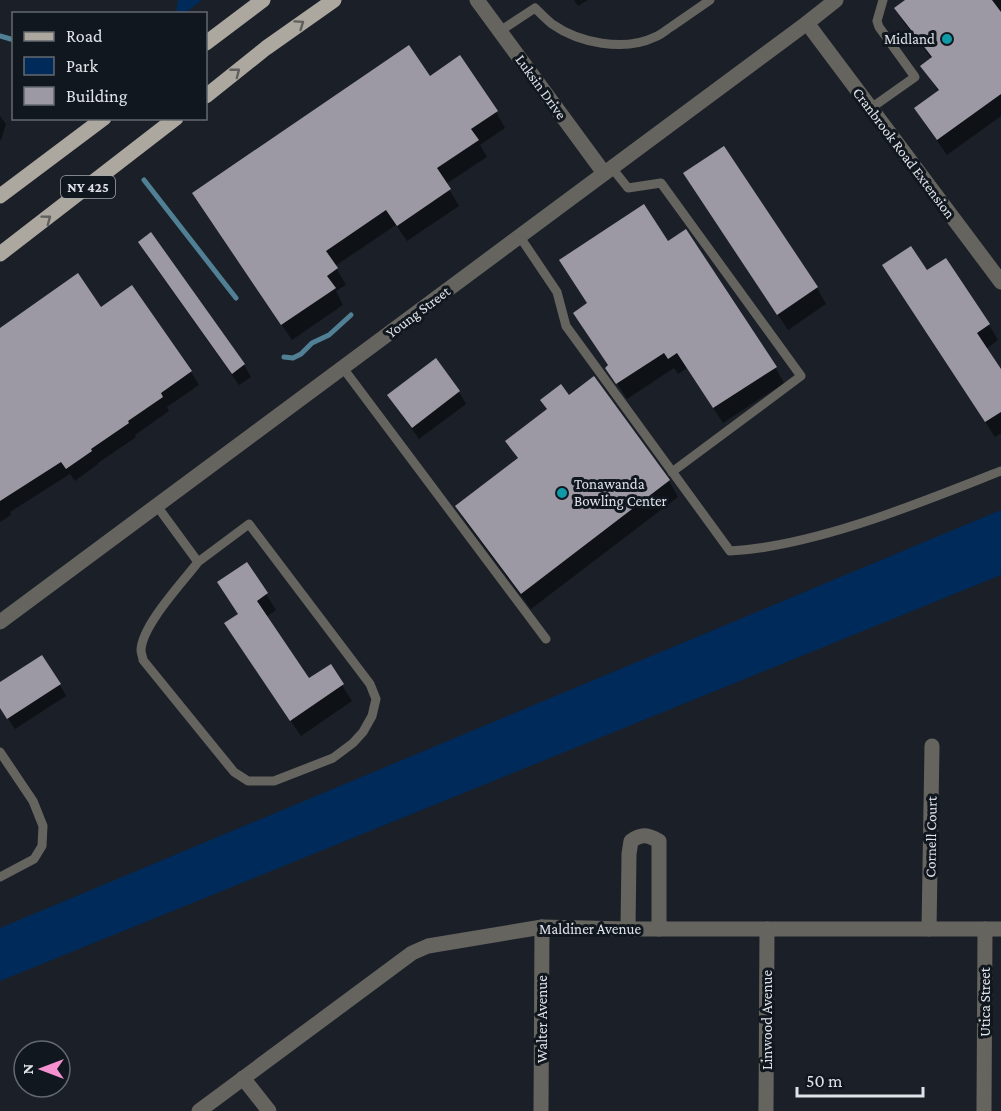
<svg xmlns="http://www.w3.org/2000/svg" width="1001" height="1111" font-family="'Crimson Pro',serif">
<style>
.green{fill:#002a5a}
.shadow{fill:#0007}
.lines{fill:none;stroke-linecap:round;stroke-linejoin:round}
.stream{stroke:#518095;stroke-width:5}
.building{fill:#9d99a4}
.service{stroke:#66645f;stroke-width:9}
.minor{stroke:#66645f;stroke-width:15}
.tertiary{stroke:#66645f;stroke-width:15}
.primary{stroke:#ada89f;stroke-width:15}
.oneway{stroke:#5f605e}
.culture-dot{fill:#0f9aa8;stroke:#11171e;stroke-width:2}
.labels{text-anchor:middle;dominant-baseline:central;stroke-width:6;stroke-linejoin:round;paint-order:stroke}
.shield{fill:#11171e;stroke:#a2a6ac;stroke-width:1.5}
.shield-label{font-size:14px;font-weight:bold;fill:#e0e4e9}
.poi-label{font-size:15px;fill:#e0e4e9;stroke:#11171e;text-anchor:end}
.street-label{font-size:15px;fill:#e0e4e9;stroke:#11171e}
</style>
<rect width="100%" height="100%" fill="#1b2028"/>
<!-- green -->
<g class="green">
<polygon points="178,0 202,0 185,13 176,13"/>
<polygon points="1001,510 1001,575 0,981 0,928"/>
</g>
<!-- shadow -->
<g class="shadow">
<polygon points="574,0 588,0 578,6"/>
<polygon points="907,0 1001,0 1001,116 947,155 925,124 939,92 922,66 932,59 905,24 896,9"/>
<polygon points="430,78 496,112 505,128 480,145 487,157 446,184 459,206 407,241 396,225 335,266 346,285 336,291 343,305 292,340 203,209"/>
<polygon points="0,116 6,124 1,140 0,140"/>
<polygon points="723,148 817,288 826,304 788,330 694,190 685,174"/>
<polygon points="151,234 244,365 251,377 239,385 146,254"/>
<polygon points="668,243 775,367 784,383 723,423 687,368 678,374 674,368 627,399 607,368"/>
<polygon points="884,266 927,272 989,325 998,340 986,349 1001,372 1001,433 995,437"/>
<polygon points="132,287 191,372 199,385 167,407 169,411 135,435 136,437 98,463 98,464 75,481 70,474 10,512 11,515 0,522 0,330 101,309"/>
<polygon points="435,360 459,392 466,404 419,439 396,407 389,395"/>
<polygon points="594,378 669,481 678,497 531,609 466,522 456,506 518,459 507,442"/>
<polygon points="247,564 276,610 266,617 309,680 330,666 352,701 301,736 235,639"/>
<polygon points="0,684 60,685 66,696 15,729 0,707"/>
</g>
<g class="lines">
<!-- stream -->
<g class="stream">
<polyline points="0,36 14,40"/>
<polyline points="144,180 236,298"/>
<polyline points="284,357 293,358 301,354 312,343 329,335 351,315"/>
</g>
</g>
<!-- building -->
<g class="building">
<polygon points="905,0 992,0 1001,12 1001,94 937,140 914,108 939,90 920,66 932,57 894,8"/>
<polygon points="409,45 430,76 460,55 498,111 471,129 479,140 437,168 451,189 397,226 386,210 326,251 338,268 327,276 336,288 281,325 192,193"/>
<polygon points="724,146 818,287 777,315 683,173"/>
<polygon points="644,204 668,241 686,229 777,367 713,408 677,353 668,359 664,353 616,384 605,368 608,365 573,313 587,303 559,260"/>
<polygon points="151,232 245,364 232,374 138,242"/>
<polygon points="911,246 927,270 946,258 990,324 977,333 1001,369 1001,412 985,422 882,265"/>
<polygon points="78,273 101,307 132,285 192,371 161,393 163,397 128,421 129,423 91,449 92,451 66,469 61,462 0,501 0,328"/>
<polygon points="436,358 460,391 412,428 387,395"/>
<polygon points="594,376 670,480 521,594 455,506 518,458 505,441 547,409 540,400 561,384 569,395"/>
<polygon points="247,562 268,593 257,601 309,678 331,664 344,684 290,721 224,623 238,614 217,582"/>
<polygon points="42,655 61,684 7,719 0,708 0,682"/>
</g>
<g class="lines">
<!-- service -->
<g class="service">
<path d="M500 31 535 8C540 13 546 19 552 24 579 43 624 52 655 37 661 35 666 30 671 27 684 18 697 9 710 0"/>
<polyline points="871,108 915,77 879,27 877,21 883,0"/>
<polyline points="612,168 628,188 661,183 801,376 672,472"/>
<path d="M520 237 557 292 566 326 730 551C742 550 755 549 766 547 845 534 927 500 1001 471"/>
<polyline points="343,368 546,639"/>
<path d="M157 506 198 562 249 524 370 684 376 699 372 716 363 732 353 743 333 758 274 781H248L234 772 143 660C143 657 141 654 141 650 142 625 183 582 198 562"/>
<polyline points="0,752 33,801 43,826 42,846 34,859 0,877"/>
</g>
<!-- minor -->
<g class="minor">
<polyline points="477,0 604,173"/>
<polyline points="807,23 1001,282"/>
<path d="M628 929 629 854 631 841C642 833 648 835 659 841V929"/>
<polyline points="929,929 932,746"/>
<polyline points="243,1078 269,1111"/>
<polyline points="199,1111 412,953 428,946 542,927 628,929 1001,929"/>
<polyline points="541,1111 542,927"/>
<polyline points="766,1111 767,929"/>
<polyline points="984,1111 985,929"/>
</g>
<!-- tertiary -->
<polyline class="tertiary" points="0,622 807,23 836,0"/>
<!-- primary -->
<g class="primary">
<polyline points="206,43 263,0"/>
<polyline points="206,96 266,48 334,0"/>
<polyline points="0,196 104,118"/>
<polyline points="0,254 176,118"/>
</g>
</g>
<!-- one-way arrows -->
<defs><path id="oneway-chevron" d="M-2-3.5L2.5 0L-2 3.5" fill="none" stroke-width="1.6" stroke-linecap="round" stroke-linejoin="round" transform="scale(1.5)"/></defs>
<g class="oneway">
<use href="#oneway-chevron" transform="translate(300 24) rotate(-35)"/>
<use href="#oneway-chevron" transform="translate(236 72) rotate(-38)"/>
<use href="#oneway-chevron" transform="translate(47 219) rotate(-37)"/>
</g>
<!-- markers -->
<g class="culture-dot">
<circle cx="947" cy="39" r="6"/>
<circle cx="562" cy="493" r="6"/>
</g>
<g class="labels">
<!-- shield labels -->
<rect class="shield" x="61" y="176" width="54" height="22" rx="4.5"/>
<g class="shield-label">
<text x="88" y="187">NY 425</text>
</g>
<!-- poi labels -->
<g class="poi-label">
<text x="935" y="39">Midland</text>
<text x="574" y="484" text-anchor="start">Tonawanda<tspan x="574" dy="17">Bowling Center</tspan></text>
</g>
<!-- street labels -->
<g class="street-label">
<text transform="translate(541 87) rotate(54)">Luksin Drive</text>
<text transform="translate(904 153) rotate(53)">Cranbrook Road Extension</text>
<text transform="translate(418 312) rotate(-37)">Young Street</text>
<text transform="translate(931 837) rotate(-89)">Cornell Court</text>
<text x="590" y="929">Maldiner Avenue</text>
<text transform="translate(985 1002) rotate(-90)">Utica Street</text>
<text transform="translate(542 1019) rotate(-90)">Walter Avenue</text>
<text transform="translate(767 1020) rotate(-90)">Linwood Avenue</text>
</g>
</g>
<!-- legend -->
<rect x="12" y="12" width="195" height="108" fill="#11171e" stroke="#64696f" stroke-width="1.5"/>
<rect x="24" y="32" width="30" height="9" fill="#ada89f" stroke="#64696f" stroke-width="1.5"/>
<text x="66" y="42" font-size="18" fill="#e0e4e9">Road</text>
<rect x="24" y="57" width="30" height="18" fill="#002a5a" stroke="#64696f" stroke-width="1.5"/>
<text x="66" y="72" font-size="18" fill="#e0e4e9">Park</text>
<rect x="24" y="87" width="30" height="18" fill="#9d99a4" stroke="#64696f" stroke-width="1.5"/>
<text x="66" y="102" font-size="18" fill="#e0e4e9">Building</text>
<!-- north arrow -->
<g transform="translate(42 1069) rotate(270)"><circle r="28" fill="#11171e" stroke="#64696f" stroke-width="1.5"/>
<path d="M0-4.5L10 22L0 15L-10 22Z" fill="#f590d1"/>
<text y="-9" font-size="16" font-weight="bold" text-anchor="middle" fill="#e0e4e9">N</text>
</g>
<!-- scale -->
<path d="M797 1087v9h126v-9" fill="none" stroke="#e0e4e9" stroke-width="3"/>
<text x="806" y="1087" font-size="18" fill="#e0e4e9" stroke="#11171e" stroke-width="4.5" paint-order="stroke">50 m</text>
</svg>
